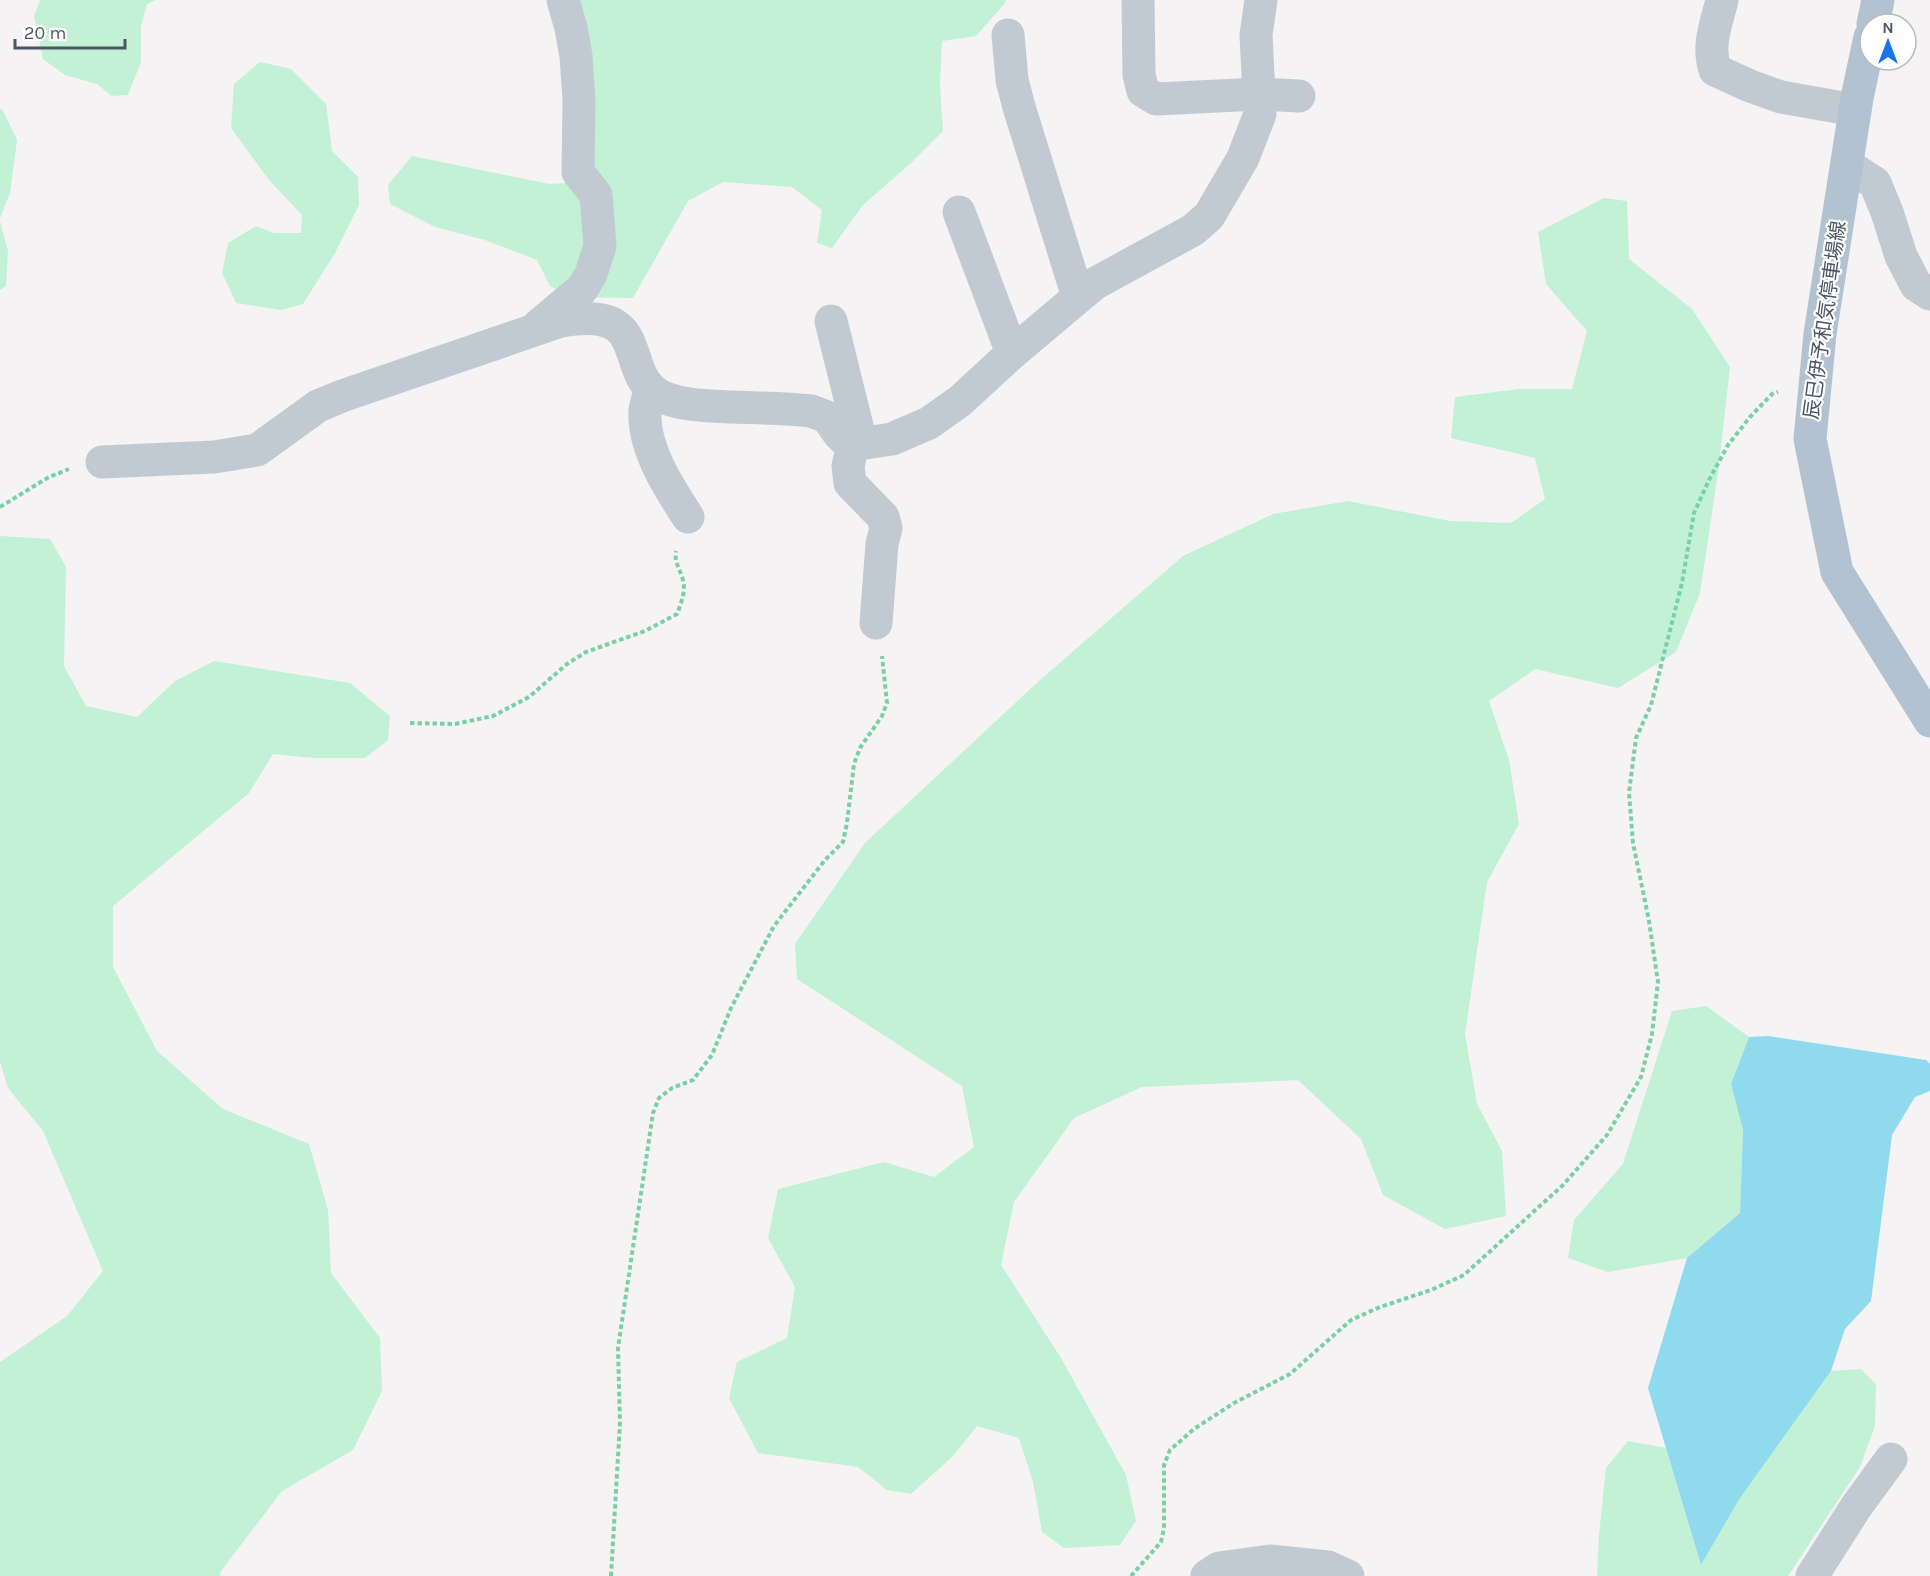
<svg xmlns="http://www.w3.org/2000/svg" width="1930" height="1576" font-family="Karla,'Noto Sans JP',sans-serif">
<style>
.green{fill:#c3f1d5}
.water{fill:#90daee}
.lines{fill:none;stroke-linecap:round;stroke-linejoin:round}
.path{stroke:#7ad0a6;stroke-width:4;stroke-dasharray:4.5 3;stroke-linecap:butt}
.minor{stroke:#c1cad2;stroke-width:33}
.major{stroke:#b3c2d1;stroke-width:33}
.labels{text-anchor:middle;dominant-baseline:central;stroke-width:4.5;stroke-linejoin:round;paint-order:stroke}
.street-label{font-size:20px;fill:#4a5661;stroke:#fff}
</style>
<rect width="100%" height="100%" fill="#f5f3f3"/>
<!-- green -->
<g class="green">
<polygon points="40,0 156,0 147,4 141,26 141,62 128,95 112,96 97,84 65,75 43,59 34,16"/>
<polygon points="569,0 1005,0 1006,2 976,36 942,41 940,85 943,131 911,163 863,205 832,248 817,243 822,210 792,187 723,182 688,201 633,298 569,297 550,286 537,260 485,240 435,227 390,204 388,185 412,156 549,184 590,182"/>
<polygon points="260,62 291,69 326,104 332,151 358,177 359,205 335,253 303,304 281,310 236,303 222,273 228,243 256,226 274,233 301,233 302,215 269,180 231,128 234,84"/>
<polygon points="0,109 2,109 17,140 10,193 0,218"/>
<polygon points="1604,198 1627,201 1629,259 1692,309 1730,367 1718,473 1700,593 1676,652 1618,688 1535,669 1489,701 1509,760 1519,824 1487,882 1465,1034 1477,1104 1502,1151 1506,1216 1445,1229 1383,1195 1361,1139 1298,1080 1142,1087 1074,1118 1014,1202 1001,1265 1061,1358 1126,1475 1136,1521 1120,1545 1064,1548 1042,1532 1033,1482 1019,1438 977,1426 952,1457 911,1494 887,1490 858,1467 758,1453 729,1398 737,1362 787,1338 795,1287 768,1238 778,1189 884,1162 934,1177 974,1147 962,1086 797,979 795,944 865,843 1040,680 1183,556 1273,514 1348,501 1450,521 1511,523 1545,499 1535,458 1451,438 1455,397 1519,389 1572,389 1587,331 1546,284 1538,232"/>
<polygon points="0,222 8,251 6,286 0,290"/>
<polygon points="0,536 50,539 66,567 64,666 86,706 137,717 175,681 214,661 350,683 390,716 388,740 365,758 314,758 273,754 249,793 113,906 113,967 157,1051 223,1109 309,1144 328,1210 331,1273 380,1338 382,1391 353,1450 282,1491 221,1571 220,1576 0,1576 0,1362 67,1316 103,1271 43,1131 8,1088 0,1062"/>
<polygon points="1706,1006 1749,1037 1731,1084 1743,1130 1740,1213 1687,1258 1608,1272 1568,1258 1574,1220 1623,1164 1672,1011"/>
<polygon points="1861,1369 1876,1384 1875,1426 1860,1467 1788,1576 1597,1576 1599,1535 1606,1468 1628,1441 1666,1448 1701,1565 1740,1498 1831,1371"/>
</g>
<!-- water -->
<polygon class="water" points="1768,1036 1926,1060 1930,1064 1930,1091 1915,1097 1892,1135 1871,1301 1845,1329 1831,1371 1740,1498 1701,1565 1648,1388 1687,1258 1740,1213 1743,1130 1731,1084 1749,1037"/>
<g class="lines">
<!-- path -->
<g class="path">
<polyline points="0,507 49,477 69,469"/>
<path d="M410 723 455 724 493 716 529 697 567 664 586 652 645 631 677 614C681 604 686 591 683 580 680 569 674 562 676 551"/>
<polyline points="611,1576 620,1423 618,1348 653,1113 659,1098 672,1088 693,1080 712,1055 731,1008 774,926 825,860 843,842 847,823 854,764 860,748 882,716 887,703 882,656"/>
<polyline points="1131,1576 1161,1542 1164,1528 1164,1465 1170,1450 1194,1429 1234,1403 1290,1374 1351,1320 1380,1307 1431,1290 1464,1275 1563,1185 1607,1135 1641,1077 1652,1034 1658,982 1649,921 1633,843 1629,793 1636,738 1651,705 1682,583 1694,513 1709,480 1728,445 1750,417 1772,394 1778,392"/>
</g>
<!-- minor -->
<g class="minor">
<polyline points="1138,0 1139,75 1143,91 1156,99 1259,94 1299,96"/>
<path d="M1722 0C1716 25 1707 45 1715 70L1750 86 1781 97 1855 110"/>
<polyline points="1008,35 1012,80 1019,107 1078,297"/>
<polyline points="1847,165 1875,183 1887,212 1901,256 1916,285 1930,294"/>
<polyline points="959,212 1012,353"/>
<polyline points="831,321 857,426 848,466 850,483 883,517 886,528 882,544 876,623"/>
<polyline points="539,325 582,289 591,274 600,246 596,195 578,172 579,101 576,56 571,28 563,0"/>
<path d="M650 389C649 397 645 405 645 412 643 448 669 488 688 517"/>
<path d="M102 462 214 457 257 450 318 406 342 396 561 321C658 304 614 377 665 398 686 406 710 406 733 407 759 408 785 408 811 411L827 417 839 434 851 445 892 439 929 423 960 401 1012 353 1094 284 1193 230 1209 216 1243 158 1260 114 1256 35 1261 0"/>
<polyline points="1207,1576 1219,1568 1270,1561 1328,1567 1348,1576"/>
<polyline points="1812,1576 1856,1507 1891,1459"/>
</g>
<!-- major -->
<g class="major">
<polyline points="1873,24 1878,0"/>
<polyline points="1870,37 1857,98 1820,334 1810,439 1837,572 1930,721"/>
</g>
</g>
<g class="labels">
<!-- street labels -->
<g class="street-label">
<text transform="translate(1825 320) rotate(-82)">辰巳伊予和気停車場線</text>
</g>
</g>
<!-- north arrow -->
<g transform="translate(1888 42)"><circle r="28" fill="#ffffff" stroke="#b7bbc0" stroke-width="1.5"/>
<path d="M0-4.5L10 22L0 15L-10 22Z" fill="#1a73e8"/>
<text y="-9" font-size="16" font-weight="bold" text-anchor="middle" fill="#4a5661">N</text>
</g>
<!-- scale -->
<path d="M15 39v9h110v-9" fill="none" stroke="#4a5661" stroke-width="3"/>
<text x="24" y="39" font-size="18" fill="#4a5661" stroke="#ffffff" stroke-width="4.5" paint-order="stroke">20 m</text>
</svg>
